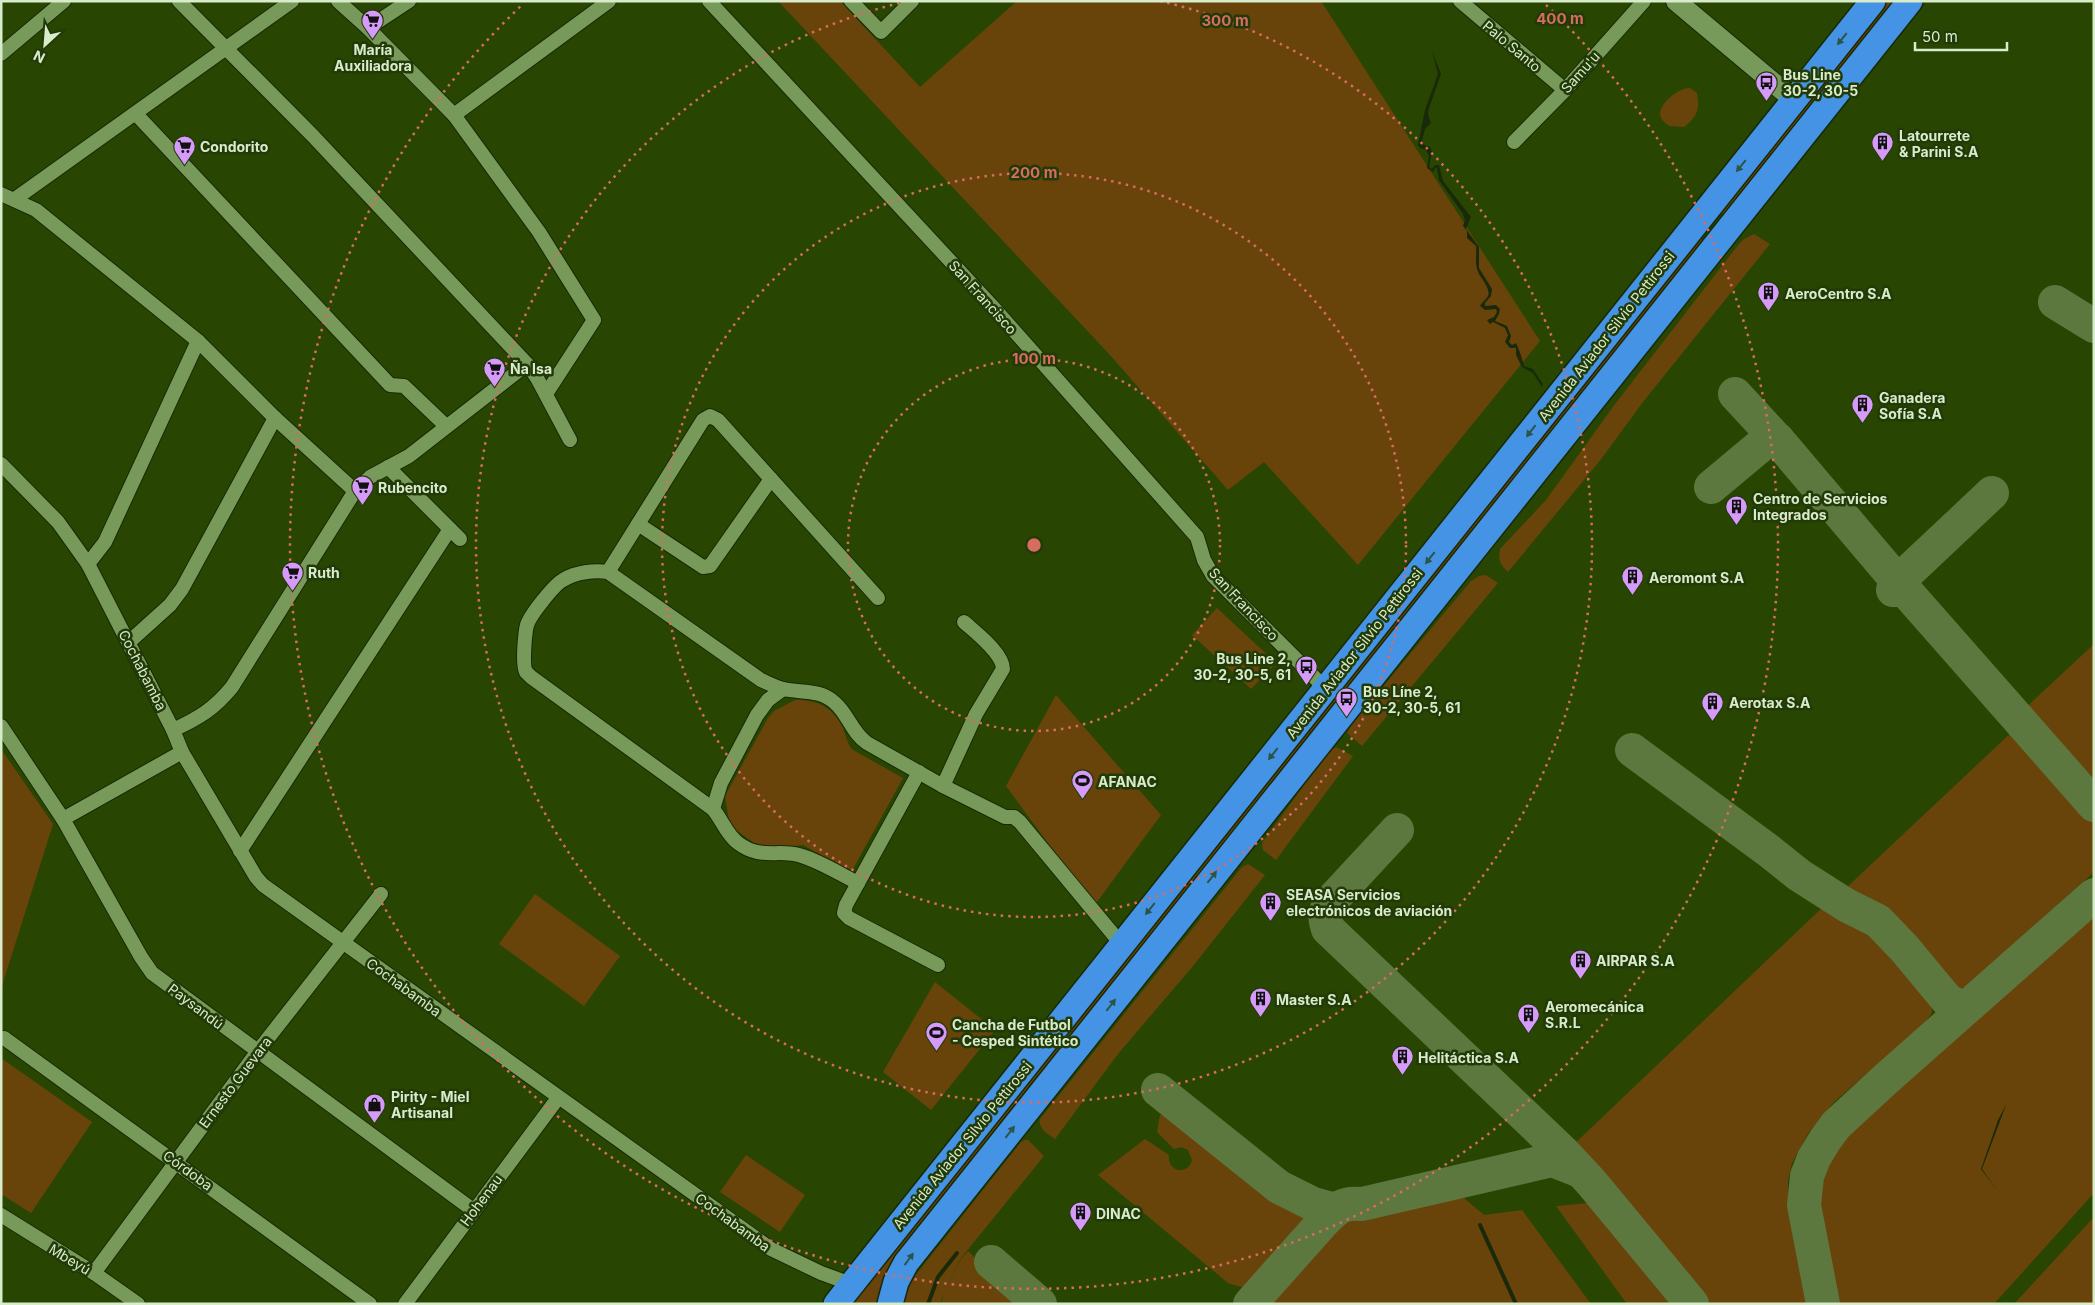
<svg xmlns="http://www.w3.org/2000/svg" width="2095" height="1305" font-family="Inter,sans-serif">
<style>
.green{fill:#69440a}
.water{fill:#192909}
.lines{fill:none;stroke-linecap:round;stroke-linejoin:round}
.stream{stroke:#192909;stroke-width:4}
.taxiway{stroke:#5d783e;stroke-width:34}
.street-casing{stroke:#182907;stroke-width:16}
.secondary-casing{stroke:#182907;stroke-width:22}
.highway-casing{stroke:#182907;stroke-width:28}
.street{stroke:#779a5a;stroke-width:14}
.secondary{stroke:#779a5a;stroke-width:20}
.highway{stroke:#4593e4;stroke-width:25}
.oneway{fill:#2c554a}
.ring{fill:none;stroke:#d76c61;stroke-width:2.5;stroke-dasharray:2.5 5}
.labels{text-anchor:middle;dominant-baseline:central;stroke-width:5;stroke-linejoin:round;paint-order:stroke}
.street-label{font-size:14px;fill:#d8ebca;stroke:#223a08}
.poi-label{font-size:14px;font-weight:bold;fill:#d8ebca;stroke:#223a08;text-anchor:start}
.centre{fill:#d76c61;stroke:#223a08;stroke-width:2.5}
.ring-label{font-size:15px;text-anchor:middle;font-weight:bold;fill:#d76c61;stroke:#223a08;stroke-width:5;stroke-linejoin:round;paint-order:stroke}
</style>
<rect width="100%" height="100%" fill="#284601"/>
<!-- green -->
<g class="green">
<polygon points="778,1 840,1 920,87 1017,1 1321,1 1540,341 1358,565 1264,462 1228,490 1110,355"/>
<polygon points="1882,1 1901,1 1724,215 1722,214 1721,212"/>
<path d="M1690 88 1697 93C1700 109 1697 117 1684 127L1669 126C1665 123 1660 119 1660 113 1661 102 1679 88 1690 88Z"/>
<path d="M1754 234 1770 244 1643 402 1602 458 1508 572C1500 564 1498 560 1500 549L1546 500 1615 404 1739 244 1744 239Z"/>
<polygon points="1700,238 1704,241 880,1304 844,1304"/>
<polygon points="1486,575 1498,583 1362,746 1347,733 1350,726 1471,581 1479,576"/>
<polygon points="1217,608 1276,663 1251,689 1192,635"/>
<polygon points="2094,644 2094,796 2021,712"/>
<polygon points="1056,695 1161,815 1094,906 1006,786"/>
<path d="M795 700C817 699 834 708 843 728 846 736 847 744 853 750L903 778 853 869 848 870 803 845 775 848 754 843 736 830 729 821 725 796 768 718 774 711Z"/>
<polygon points="2015,729 2094,820 2094,872 1965,987 1950,991 1944,987 1923,960 1886,922 1845,889"/>
<polygon points="1336,747 1353,756 1276,860 1263,850 1262,843 1328,752"/>
<polygon points="1,749 53,824 1,989"/>
<path d="M1248 864 1265 875 1193 966 1118 1054 1055 1139C1048 1134 1038 1129 1040 1119L1242 867Z"/>
<polygon points="535,894 620,956 584,1006 499,944"/>
<path d="M1826 904C1865 925 1932 963 1932 1013L1924 1024 1834 1102 1809 1132 1792 1163 1788 1181V1210L1809 1304H1702L1594 1173 1570 1148Z"/>
<path d="M2094 908V1193L1994 1304H1831C1825 1270 1807 1206 1817 1175 1824 1150 1843 1130 1861 1113Z"/>
<polygon points="935,982 995,1030 931,1110 883,1072"/>
<polygon points="1,1058 92,1122 31,1213 1,1194"/>
<path d="M1170 1114 1270 1191 1286 1200 1311 1211 1308 1217 1245 1288 1228 1283 1098 1175 1145 1139 1169 1155C1167 1172 1188 1176 1192 1160L1188 1150 1181 1147 1174 1149 1157 1132 1160 1115Z"/>
<polygon points="1025,1140 1028,1140 1044,1156 961,1258 946,1289 961,1259 968,1251 1005,1288 1024,1304 941,1304 945,1291 940,1304 904,1304 904,1297 911,1281 1021,1142"/>
<polygon points="746,1155 805,1195 780,1232 720,1192"/>
<polygon points="1458,1193 1484,1215 1522,1210 1591,1304 1263,1304 1347,1217"/>
<polygon points="1599,1202 1683,1304 1627,1304 1556,1206"/>
<polygon points="2094,1217 2094,1304 2014,1304"/>
</g>
<!-- water -->
<g class="water">
<path d="M1432 51 1441 74 1429 108 1428 114 1431 123 1425 129 1421 144 1430 147 1432 152 1429 167 1432 169 1435 165H1439L1443 181 1471 217 1466 229 1479 247V268L1492 289 1491 296 1485 303V306L1496 305 1500 309 1499 314 1495 321 1507 326 1511 336 1509 342 1512 345 1516 343C1518 346 1523 361 1524 366L1533 369 1543 384 1542 387 1533 373 1522 367 1516 355V348H1510L1505 342 1508 335 1505 328 1493 322 1490 324 1487 320 1494 317 1497 312 1496 309 1485 310 1480 306C1482 302 1486 300 1488 296 1491 290 1482 279 1479 274 1474 265 1477 255 1476 246L1467 238V231L1463 226 1465 220 1463 214 1439 180 1437 168 1436 167 1433 172 1427 168 1429 156 1426 150 1420 148 1418 145 1425 110 1438 74Z"/>
<polygon points="2006,1105 1982,1169 1997,1190 1981,1169 1998,1120"/>
</g>
<g class="lines">
<!-- stream -->
<g class="stream">
<polyline points="1480,1225 1516,1304"/>
<polyline points="928,1304 938,1277 957,1253"/>
</g>
<!-- taxiway -->
<g class="taxiway">
<polyline points="2055,302 2094,326"/>
<polyline points="1735,394 1783,446 1904,589 2094,805"/>
<polyline points="1711,487 1766,441 1771,439 1778,440"/>
<polyline points="1894,586 1893,590 1904,589 1903,580 1907,573 1992,493"/>
<polyline points="1632,750 1769,851 1799,875 1846,905 1878,921 1904,948 1948,1001 1959,1006 1969,1005"/>
<path d="M1397 830 1332 900C1324 911 1324 917 1328 929L1564 1153 1591 1182 1692 1304"/>
<polyline points="1158,1090 1279,1187 1313,1204 1335,1210"/>
<polyline points="991,1262 1040,1304"/>
<path d="M1250 1304 1323 1222C1337 1208 1342 1202 1362 1204L1552 1160 1580 1171"/>
<polyline points="1823,1304 1804,1205 1807,1176 1814,1158 1825,1140 1836,1125 1887,1078 2094,895"/>
</g>
<defs>
<g id="street">
<polyline points="179,1 313,136 527,364 537,378 570,440"/>
<polyline points="338,1 368,28 454,115 539,232 594,320 546,394"/>
<polyline points="709,1 992,306 1197,537 1204,560 1213,576 1326,689"/>
<polyline points="851,1 881,32 912,1"/>
<polyline points="1460,1 1565,90"/>
<polyline points="368,28 409,1"/>
<polyline points="1,54 64,1"/>
<polyline points="136,114 390,385 404,386 446,426"/>
<polyline points="454,115 609,1"/>
<polyline points="1514,142 1565,90 1644,1"/>
<polyline points="1,194 36,210 198,341 275,418 355,491"/>
<polyline points="15,199 292,1"/>
<polyline points="1,464 58,522 88,564 173,730 182,752 256,877 263,885 771,1249 821,1273 851,1284"/>
<polyline points="388,467 460,539"/>
<polyline points="638,524 703,567 710,566 771,479"/>
<polyline points="88,564 105,542 198,341"/>
<polyline points="608,572 703,420 710,416 718,420 878,598"/>
<polyline points="129,642 170,605 182,589 275,418"/>
<polyline points="1,726 63,819 141,957 152,973 473,1210"/>
<path d="M173 730C199 718 214 709 232 687L355 491 370 477 409 456 527 364"/>
<polyline points="919,772 846,905 844,913 849,918 938,965"/>
<path d="M943 786 976 714 1003 669C1003 653 975 632 964 622"/>
<polyline points="713,809 721,783 757,715 768,700 783,689"/>
<polyline points="63,819 182,752"/>
<polyline points="240,851 450,529"/>
<path d="M858 883C840 874 821 862 802 856 778 848 762 861 738 843 727 835 722 820 713 809L531 677C531 677 526 672 526 672 522 665 525 633 527 625 530 615 554 585 563 580 576 572 594 570 608 572L761 680C768 683 776 687 783 689 802 693 820 689 835 703 848 714 852 733 867 743L943 786 1005 817H1014L1020 822 1122 945"/>
<polyline points="4,1038 370,1304"/>
<polyline points="1,1215 94,1273 138,1304"/>
<polyline points="94,1273 258,1051 381,894"/>
<polyline points="405,1304 558,1098"/>
</g>
<polyline id="secondary" points="1676,1 1794,100"/>
<g id="highway">
<polyline points="836,1304 1873,1"/>
<polyline points="890,1304 896,1282 906,1263 1910,1"/>
</g>
</defs>
<!-- street casing -->
<use href="#street" class="street-casing"/>
<!-- secondary casing -->
<use href="#secondary" class="secondary-casing"/>
<!-- highway casing -->
<use href="#highway" class="highway-casing"/>
<!-- street -->
<use href="#street" class="street"/>
<!-- secondary -->
<use href="#secondary" class="secondary"/>
<!-- highway -->
<use href="#highway" class="highway"/>
</g>
<!-- one-way arrows -->
<defs><path id="oneway-solid" d="M-6-.8H1V-3.2L6.5 0L1 3.2V.8H-6Z" transform="scale(1.25)"/></defs>
<g class="oneway">
<use href="#oneway-solid" transform="translate(1842 39) rotate(129)"/>
<use href="#oneway-solid" transform="translate(1741 166) rotate(129)"/>
<use href="#oneway-solid" transform="translate(1531 431) rotate(128)"/>
<use href="#oneway-solid" transform="translate(1430 558) rotate(128)"/>
<use href="#oneway-solid" transform="translate(1273 754) rotate(129)"/>
<use href="#oneway-solid" transform="translate(1212 877) rotate(-52)"/>
<use href="#oneway-solid" transform="translate(1150 909) rotate(129)"/>
<use href="#oneway-solid" transform="translate(1111 1005) rotate(-52)"/>
<use href="#oneway-solid" transform="translate(1010 1132) rotate(-52)"/>
<use href="#oneway-solid" transform="translate(909 1259) rotate(-54)"/>
</g>
<!-- distance rings -->
<g class="ring">
<circle cx="1034" cy="545" r="186"/>
<circle cx="1034" cy="545" r="372"/>
<path d="M1160 1A558 558 0 1 1 908 1"/>
<path d="M1546 5A744 744 0 1 1 522 5"/>
</g>
<!-- icons -->
<defs>
<symbol id="supermarket-pin" viewBox="-11 -11 22 30"><path d="M0 17L-7.5 6A9.5 9.5 0 1 1 7.5 6Z" fill="#d69bfa" stroke="#223a08"/><path d="M-6-5.5h2.5l.6 2H6L4.5 2H-2.5L-4.4-4H-6ZM-1.5 3.2a1.3 1.3 0 1 0 .1 0ZM3 3.2a1.3 1.3 0 1 0 .1 0Z" fill="#111"/></symbol>
<symbol id="bus-pin" viewBox="-11 -11 22 30"><path d="M0 17L-7.5 6A9.5 9.5 0 1 1 7.5 6Z" fill="#d69bfa" stroke="#223a08"/><path d="M-5-6H5V4H4V6H2V4H-2V6H-4V4H-5ZM-3.5-4V0h7V-4ZM-3.5 1.2v1.5H-2V1.2ZM2 1.2v1.5H3.5V1.2Z" fill="#111"/></symbol>
<symbol id="building-pin" viewBox="-11 -11 22 30"><path d="M0 17L-7.5 6A9.5 9.5 0 1 1 7.5 6Z" fill="#d69bfa" stroke="#223a08"/><path d="M-4-6H4V6H1V3H-1V6H-4ZM-2.5-4.3h1.7v1.8h-1.7ZM.8-4.3h1.7v1.8H.8ZM-2.5-1h1.7V.8h-1.7ZM.8-1h1.7V.8H.8Z" fill="#111"/></symbol>
<symbol id="stadium-pin" viewBox="-11 -11 22 30"><path d="M0 17L-7.5 6A9.5 9.5 0 1 1 7.5 6Z" fill="#d69bfa" stroke="#223a08"/><path d="M0-5a6.5 5 0 1 0 0 10a6.5 5 0 1 0 0-10ZM-3.5-1.8h7v3.6h-7Z" fill="#111"/></symbol>
<symbol id="shop-pin" viewBox="-11 -11 22 30"><path d="M0 17L-7.5 6A9.5 9.5 0 1 1 7.5 6Z" fill="#d69bfa" stroke="#223a08"/><path d="M-5-2.5h2.3a2.7 3.5 0 0 1 5.4 0H5L5.5 6h-11ZM-1.5-2.5h3a1.5 2.3 0 0 0-3 0Z" fill="#111"/></symbol>
</defs>
<g fill-rule="evenodd">
<use href="#supermarket-pin" x="360" y="8" width="25" height="34"/>
<use href="#bus-pin" x="1754" y="70" width="25" height="34"/>
<use href="#building-pin" x="1870" y="130" width="25" height="34"/>
<use href="#supermarket-pin" x="172" y="134" width="25" height="34"/>
<use href="#building-pin" x="1756" y="280" width="25" height="34"/>
<use href="#supermarket-pin" x="482" y="356" width="25" height="34"/>
<use href="#building-pin" x="1850" y="392" width="25" height="34"/>
<use href="#supermarket-pin" x="350" y="474" width="25" height="34"/>
<use href="#building-pin" x="1724" y="494" width="25" height="34"/>
<use href="#supermarket-pin" x="280" y="560" width="25" height="34"/>
<use href="#building-pin" x="1620" y="564" width="25" height="34"/>
<use href="#bus-pin" x="1294" y="654" width="25" height="34"/>
<use href="#bus-pin" x="1334" y="686" width="25" height="34"/>
<use href="#building-pin" x="1700" y="690" width="25" height="34"/>
<use href="#stadium-pin" x="1070" y="768" width="25" height="34"/>
<use href="#building-pin" x="1258" y="890" width="25" height="34"/>
<use href="#building-pin" x="1568" y="948" width="25" height="34"/>
<use href="#building-pin" x="1248" y="986" width="25" height="34"/>
<use href="#building-pin" x="1516" y="1002" width="25" height="34"/>
<use href="#stadium-pin" x="924" y="1020" width="25" height="34"/>
<use href="#building-pin" x="1390" y="1044" width="25" height="34"/>
<use href="#shop-pin" x="362" y="1092" width="25" height="34"/>
<use href="#building-pin" x="1068" y="1200" width="25" height="34"/>
</g>
<g class="labels">
<!-- street labels -->
<g class="street-label">
<text transform="translate(1512 46) rotate(40)">Palo Santo</text>
<text transform="translate(1580 72) rotate(-48)">Samu'u</text>
<text transform="translate(983 297) rotate(48)">San Francisco</text>
<text transform="translate(1606 336) rotate(-52)">Avenida Aviador Silvio Pettirossi</text>
<text transform="translate(1244 604) rotate(47)">San Francisco</text>
<text transform="translate(1354 653) rotate(-52)">Avenida Aviador Silvio Pettirossi</text>
<text transform="translate(143 670) rotate(63)">Cochabamba</text>
<text transform="translate(404 987) rotate(36)">Cochabamba</text>
<text transform="translate(196 1006) rotate(37)">Paysandú</text>
<text transform="translate(235 1082) rotate(-53)">Ernesto Guevara</text>
<text transform="translate(962 1145) rotate(-51)">Avenida Aviador Silvio Pettirossi</text>
<text transform="translate(188 1170) rotate(36)">Córdoba</text>
<text transform="translate(481 1200) rotate(-53)">Hohenau</text>
<text transform="translate(733 1222) rotate(36)">Cochabamba</text>
<text transform="translate(70 1259) rotate(31)">Mbeyú</text>
</g>
<!-- poi labels -->
<g class="poi-label">
<text x="373" y="49" text-anchor="middle">María<tspan x="373" dy="16">Auxiliadora</tspan></text>
<text x="1783" y="74">Bus Line<tspan x="1783" dy="16">30-2, 30-5</tspan></text>
<text x="1899" y="135">Latourrete<tspan x="1899" dy="16">&amp; Parini S.A</tspan></text>
<text x="200" y="146">Condorito</text>
<text x="1785" y="293">AeroCentro S.A</text>
<text x="510" y="368">Ña Isa</text>
<text x="1879" y="397">Ganadera<tspan x="1879" dy="16">Sofía S.A</tspan></text>
<text x="378" y="487">Rubencito</text>
<text x="1753" y="498">Centro de Servicios<tspan x="1753" dy="16">Integrados</tspan></text>
<text x="308" y="572">Ruth</text>
<text x="1649" y="577">Aeromont S.A</text>
<text x="1291" y="658" text-anchor="end">Bus Line 2,<tspan x="1291" dy="16">30-2, 30-5, 61</tspan></text>
<text x="1363" y="691">Bus Líne 2,<tspan x="1363" dy="16">30-2, 30-5, 61</tspan></text>
<text x="1729" y="702">Aerotax S.A</text>
<text x="1098" y="781">AFANAC</text>
<text x="1286" y="894">SEASA Servicios<tspan x="1286" dy="16">electrónicos de aviación</tspan></text>
<text x="1596" y="960">AIRPAR S.A</text>
<text x="1276" y="999">Master S.A</text>
<text x="1545" y="1006">Aeromecánica<tspan x="1545" dy="16">S.R.L</tspan></text>
<text x="952" y="1024">Cancha de Futbol<tspan x="952" dy="16">- Cesped Sintético</tspan></text>
<text x="1418" y="1057">Helitáctica S.A</text>
<text x="391" y="1096">Pirity - Miel<tspan x="391" dy="16">Artisanal</tspan></text>
<text x="1096" y="1213">DINAC</text>
</g>
</g>
<circle cx="1034" cy="545" r="8" class="centre"/>
<g class="ring-label">
<text x="1560" y="24">400 m</text>
<text x="1225" y="26">300 m</text>
<text x="1034" y="178">200 m</text>
<text x="1034" y="364">100 m</text>
</g>
<!-- border -->
<rect width="2095" height="1305" fill="none" stroke="#d8ebca" stroke-width="5"/>
<!-- north arrow -->
<g transform="translate(45 45) rotate(206)" stroke="#223a08" stroke-width="4" paint-order="stroke">
<path d="M0-4L9 19L0 12L-9 19Z" fill="#d8ebca"/>
<text y="-8" font-size="14" font-weight="bold" text-anchor="middle" fill="#d8ebca">N</text>
</g>
<!-- scale -->
<path d="M1915 42v8h92v-8" fill="none" stroke="#d8ebca" stroke-width="2.5"/>
<text x="1922" y="42" font-size="15" fill="#d8ebca" stroke="#223a08" stroke-width="4" paint-order="stroke">50 m</text>
</svg>
